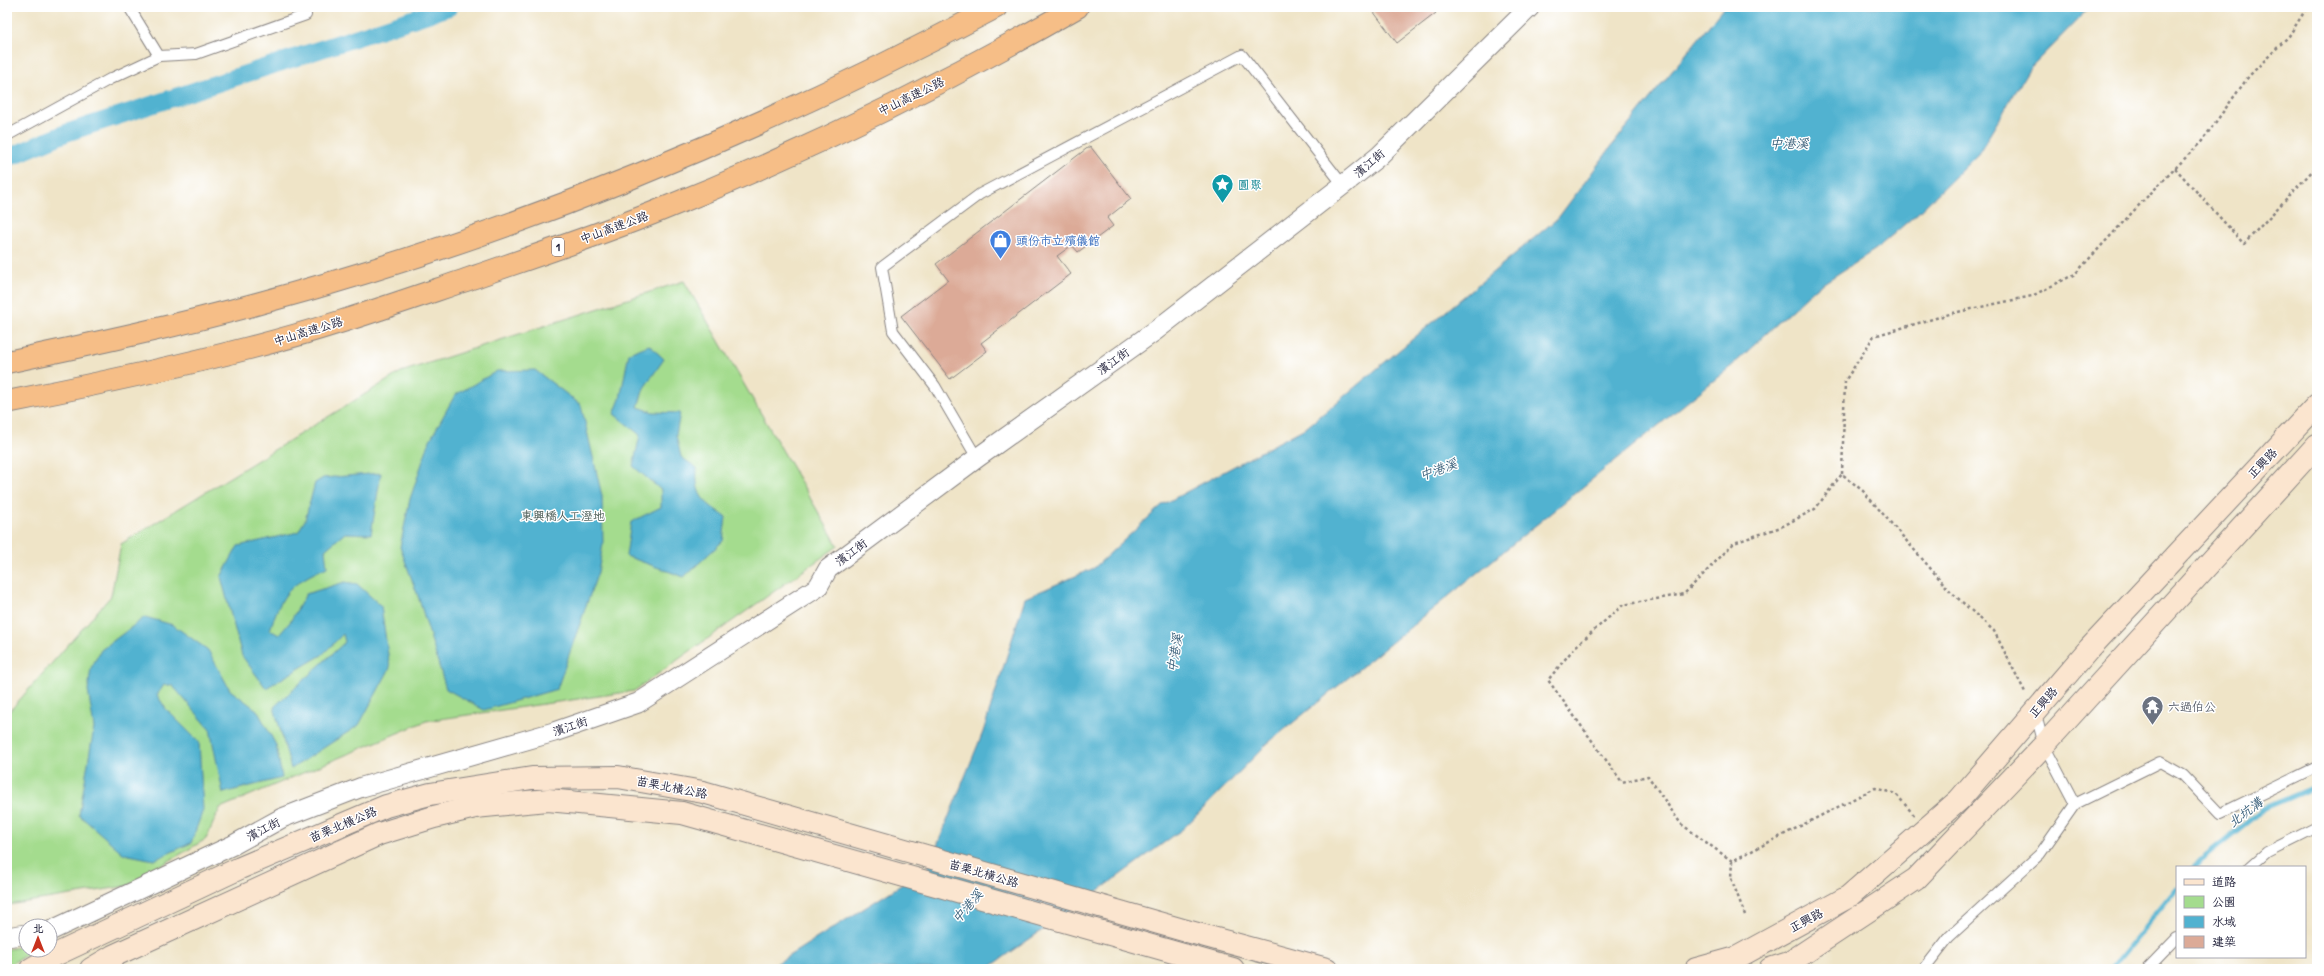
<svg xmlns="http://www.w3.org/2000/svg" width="2324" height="976" font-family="'Patrick Hand','LXGW WenKai TC',sans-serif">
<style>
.green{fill:#a4dc8e;stroke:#637f64}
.water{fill:#51b2d0;stroke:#3a6a86}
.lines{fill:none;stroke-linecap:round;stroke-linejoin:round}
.stream{stroke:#51b2d0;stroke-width:5}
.canal{stroke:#51b2d0;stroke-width:18}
.building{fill:#dcaa97}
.service-casing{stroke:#888381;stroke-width:12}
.minor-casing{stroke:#888381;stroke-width:21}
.secondary-casing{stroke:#888381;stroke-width:24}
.motorway-casing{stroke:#888381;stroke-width:24}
.path{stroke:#888381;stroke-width:2.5;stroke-dasharray:3 3;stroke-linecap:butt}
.service{stroke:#fff;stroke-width:10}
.minor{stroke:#fff;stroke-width:19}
.secondary{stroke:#fbe5cf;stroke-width:22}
.motorway{stroke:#f6be87;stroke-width:22}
.labels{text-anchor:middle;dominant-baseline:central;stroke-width:3;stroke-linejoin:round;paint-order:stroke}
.shield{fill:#fff;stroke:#646476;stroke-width:1}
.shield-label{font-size:11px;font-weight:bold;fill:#22223b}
.street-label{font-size:12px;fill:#22223b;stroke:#fff}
.culture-label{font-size:12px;fill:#0d838f;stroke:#fff;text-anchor:start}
.shop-label{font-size:12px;fill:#366cbe;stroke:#fff;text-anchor:start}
.park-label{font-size:12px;fill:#495a54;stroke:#fff}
.worship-label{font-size:12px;fill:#5b616d;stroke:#fff;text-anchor:start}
.water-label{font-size:13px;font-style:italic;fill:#355c77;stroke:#fff}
</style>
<rect width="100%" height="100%" fill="#fff"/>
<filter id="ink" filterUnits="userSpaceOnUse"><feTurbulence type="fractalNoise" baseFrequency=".025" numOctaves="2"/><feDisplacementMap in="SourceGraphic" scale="8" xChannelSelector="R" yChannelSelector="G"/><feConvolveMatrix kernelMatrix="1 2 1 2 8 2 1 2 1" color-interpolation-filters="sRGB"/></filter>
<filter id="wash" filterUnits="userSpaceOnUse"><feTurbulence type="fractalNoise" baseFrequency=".012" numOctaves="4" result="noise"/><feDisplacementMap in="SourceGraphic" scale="16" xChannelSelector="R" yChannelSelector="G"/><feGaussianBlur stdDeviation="0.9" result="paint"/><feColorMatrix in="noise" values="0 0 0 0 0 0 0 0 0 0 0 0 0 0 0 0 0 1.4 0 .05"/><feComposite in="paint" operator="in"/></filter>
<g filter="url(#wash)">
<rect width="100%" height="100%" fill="#efe4c7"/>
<!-- green -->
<g class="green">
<polygon points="684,281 838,546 634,691 426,721 220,808 206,839 127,886 8,905 7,714 111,596 121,544 401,372"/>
<polygon points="26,946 26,950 35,950 7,966 7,949"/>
</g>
<!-- water -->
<g class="water">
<polygon points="1724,7 2090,7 2030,68 1978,154 1919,212 1876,249 1813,290 1734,364 1268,743 1184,828 1105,886 987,969 768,969 928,868 983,732 1025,598 1094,568 1162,505 1307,427 1558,218 1614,143"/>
<path d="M649 345 664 359 644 388 638 407 653 412 680 413 676 435 681 457 697 468C695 497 703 501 726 517L723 541 684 577 626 556 631 522 661 507V490L633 466 640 435 614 414 620 399 629 353Z"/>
<polygon points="535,370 581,405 602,496 603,544 598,572 557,689 484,710 446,689 419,599 400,547 410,499 430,440 455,395 497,371"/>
<path d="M381 473 371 534 345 533 325 550 327 567C290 584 282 592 270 630L279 635 290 622 306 594 345 582 357 584 381 606 390 668 359 725 291 769 274 707 345 642 343 634 322 655 266 688 242 656 221 577 238 546 298 532 305 520 315 483 323 478Z"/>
<polygon points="145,617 173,625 208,650 230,690 257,710 276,745 282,778 223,793 210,729 172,685 164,685 157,695 166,709 199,742 203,810 191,843 154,860 124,854 79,815 94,728 88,690 91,668 101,650"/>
</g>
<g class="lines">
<!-- stream -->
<g class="stream">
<polyline points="2194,867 2200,860 2265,808 2317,786"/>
<polyline points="2111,969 2177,888"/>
</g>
<!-- canal -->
<polyline class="canal" points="7,158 66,133 449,7"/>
</g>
<g id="blocks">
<!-- building -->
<g class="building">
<polygon points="1370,7 1431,7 1436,13 1397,43"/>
<polygon points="1090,146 1131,199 1107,218 1113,226 1078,252 1072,245 1057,256 1071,274 981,343 987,351 950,379 901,316 948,280 936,264"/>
</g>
</g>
</g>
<g filter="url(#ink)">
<use href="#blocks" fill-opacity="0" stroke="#888381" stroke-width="1"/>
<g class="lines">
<defs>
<g id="service">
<polyline points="129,7 159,56"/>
<polyline points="7,133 8,135 110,79 159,56 196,54 306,15 301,7"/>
<polyline points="977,458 935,386 893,331 882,267 980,194 1242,55 1343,185"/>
<polyline points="2035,711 2044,745 2075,804"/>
<polyline points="2250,867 2267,852 2317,827"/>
<polyline points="1924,969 1949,937 2040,854 2075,804 2160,762 2183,775 2220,814 2317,767"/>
<polyline points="2147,969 2177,938"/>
</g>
<g id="minor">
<polyline points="50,931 233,845 282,818 362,787 554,732 638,703 818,587 828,569 977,458 1155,331 1343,185 1379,156 1530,7"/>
<polyline points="7,937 26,934"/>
</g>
<g id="secondary">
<polyline points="31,969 53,956 240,868 386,806 430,794 532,778 618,777 703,792 1183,930 1327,969"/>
<polyline points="91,969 113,956 379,834 434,817 475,807 548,800 682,813 1233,969"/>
<polyline points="1696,969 1736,958 1848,897 1959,800 2089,649 2317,405"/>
<polyline points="1770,969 1789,963 1916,879 2044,745 2317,445"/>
</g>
<g id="motorway">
<path d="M7 362C92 344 176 326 260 303 515 234 763 131 996 7"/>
<path d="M7 402C88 386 169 369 249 348 321 330 392 305 463 281 526 259 590 238 653 213 799 155 941 85 1077 7"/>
</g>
</defs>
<!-- service casing -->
<use href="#service" class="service-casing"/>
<!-- minor casing -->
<use href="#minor" class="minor-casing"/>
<!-- secondary casing -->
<use href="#secondary" class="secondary-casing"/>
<!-- motorway casing -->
<use href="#motorway" class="motorway-casing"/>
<!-- path -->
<g class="path">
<polyline points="2175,168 2244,244 2317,166"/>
<polyline points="1842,474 1845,381 1874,336 1953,313 2032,296 2075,274 2142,202 2202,141 2249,76 2289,36 2306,9 2305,7"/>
<polyline points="1732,861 1681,824 1648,776 1622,782 1548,680 1575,647 1623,605 1684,594 1734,543 1781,527 1815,509 1842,474 1863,491 1951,592 1994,631 2026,694"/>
<polyline points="1745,915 1731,878 1732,861 1875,788 1896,794 1914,815"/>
</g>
<!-- service -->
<use href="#service" class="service"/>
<!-- minor -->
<use href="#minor" class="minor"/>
<!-- secondary -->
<use href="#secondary" class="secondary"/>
<!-- motorway -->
<use href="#motorway" class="motorway"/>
</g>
</g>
<!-- icons -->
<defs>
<symbol id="sight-pin" viewBox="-11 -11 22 30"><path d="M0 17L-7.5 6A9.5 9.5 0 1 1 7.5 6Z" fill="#0f9aa8" stroke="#fff"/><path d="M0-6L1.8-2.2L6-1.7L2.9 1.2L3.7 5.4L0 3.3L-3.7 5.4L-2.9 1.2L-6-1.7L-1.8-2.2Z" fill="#fff"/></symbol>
<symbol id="shop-pin" viewBox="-11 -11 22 30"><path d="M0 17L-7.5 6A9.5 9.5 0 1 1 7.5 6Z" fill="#3f7fe0" stroke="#fff"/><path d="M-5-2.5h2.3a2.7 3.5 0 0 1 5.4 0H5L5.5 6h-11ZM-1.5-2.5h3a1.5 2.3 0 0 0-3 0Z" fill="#fff"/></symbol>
<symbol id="temple-pin" viewBox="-11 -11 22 30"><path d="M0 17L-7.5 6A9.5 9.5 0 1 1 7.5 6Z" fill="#6b7280" stroke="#fff"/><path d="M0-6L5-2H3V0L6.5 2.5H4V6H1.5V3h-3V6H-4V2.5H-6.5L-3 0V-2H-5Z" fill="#fff"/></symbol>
</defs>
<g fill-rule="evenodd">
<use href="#sight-pin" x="1210" y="172" width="25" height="34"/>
<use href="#shop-pin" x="988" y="228" width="25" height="34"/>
<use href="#temple-pin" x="2140" y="694" width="25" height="34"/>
</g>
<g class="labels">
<!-- shield labels -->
<rect class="shield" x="552" y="238" width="12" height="18" rx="3"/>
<g class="shield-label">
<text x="558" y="247">1</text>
</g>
<!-- street labels -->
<g class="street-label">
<text transform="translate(911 96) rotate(-26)">中山高速公路</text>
<text transform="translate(1369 163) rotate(-41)">濱江街</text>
<text transform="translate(614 227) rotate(-20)">中山高速公路</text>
<text transform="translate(308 331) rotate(-17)">中山高速公路</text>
<text transform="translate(1113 361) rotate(-36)">濱江街</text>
<text transform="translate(2262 463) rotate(-46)">正興路</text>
<text transform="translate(851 552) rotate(-37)">濱江街</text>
<text transform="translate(2043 702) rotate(-49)">正興路</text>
<text transform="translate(570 726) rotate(-19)">濱江街</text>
<text transform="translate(672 787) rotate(11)">苗栗北橫公路</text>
<text transform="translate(343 824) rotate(-23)">苗栗北橫公路</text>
<text transform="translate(263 829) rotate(-28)">濱江街</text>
<text transform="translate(984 873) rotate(16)">苗栗北橫公路</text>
<text transform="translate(1806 920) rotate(-28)">正興路</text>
</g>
<!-- culture labels -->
<g class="culture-label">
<text x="1238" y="184">圓聚</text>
</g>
<!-- shop labels -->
<g class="shop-label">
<text x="1016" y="240">頭份市立殯儀館</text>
</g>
<!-- park labels -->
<g class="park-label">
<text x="563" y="515">東興橋人工溼地</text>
</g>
<!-- worship labels -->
<g class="worship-label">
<text x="2168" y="706">六過伯公</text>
</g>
<!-- water labels -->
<g class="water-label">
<text x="1789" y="143">中港溪</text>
<text transform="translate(1438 469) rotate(-20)">中港溪</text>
<text transform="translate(1174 653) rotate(-81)">中港溪</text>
<text transform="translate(2245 812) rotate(-37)">北坑溝</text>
<text transform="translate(967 906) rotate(-49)">中港溪</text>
</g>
</g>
<!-- margin -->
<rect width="2324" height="976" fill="none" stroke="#fff" stroke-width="24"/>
<!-- legend -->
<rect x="2176" y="866" width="130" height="92" fill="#ffffff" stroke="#a7a7b1"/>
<rect x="2184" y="879" width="20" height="6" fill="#fbe5cf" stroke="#a7a7b1"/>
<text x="2212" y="886" font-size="12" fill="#22223b">道路</text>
<rect x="2184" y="896" width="20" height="12" fill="#a4dc8e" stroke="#a7a7b1"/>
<text x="2212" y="906" font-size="12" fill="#22223b">公園</text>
<rect x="2184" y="916" width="20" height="12" fill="#51b2d0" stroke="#a7a7b1"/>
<text x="2212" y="926" font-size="12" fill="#22223b">水域</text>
<rect x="2184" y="936" width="20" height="12" fill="#dcaa97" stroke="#a7a7b1"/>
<text x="2212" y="946" font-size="12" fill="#22223b">建築</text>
<!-- north arrow -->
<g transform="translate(38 938)"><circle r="19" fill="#ffffff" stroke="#a7a7b1"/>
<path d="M0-3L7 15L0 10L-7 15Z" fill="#c8321e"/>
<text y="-6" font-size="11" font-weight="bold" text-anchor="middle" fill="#22223b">北</text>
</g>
</svg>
